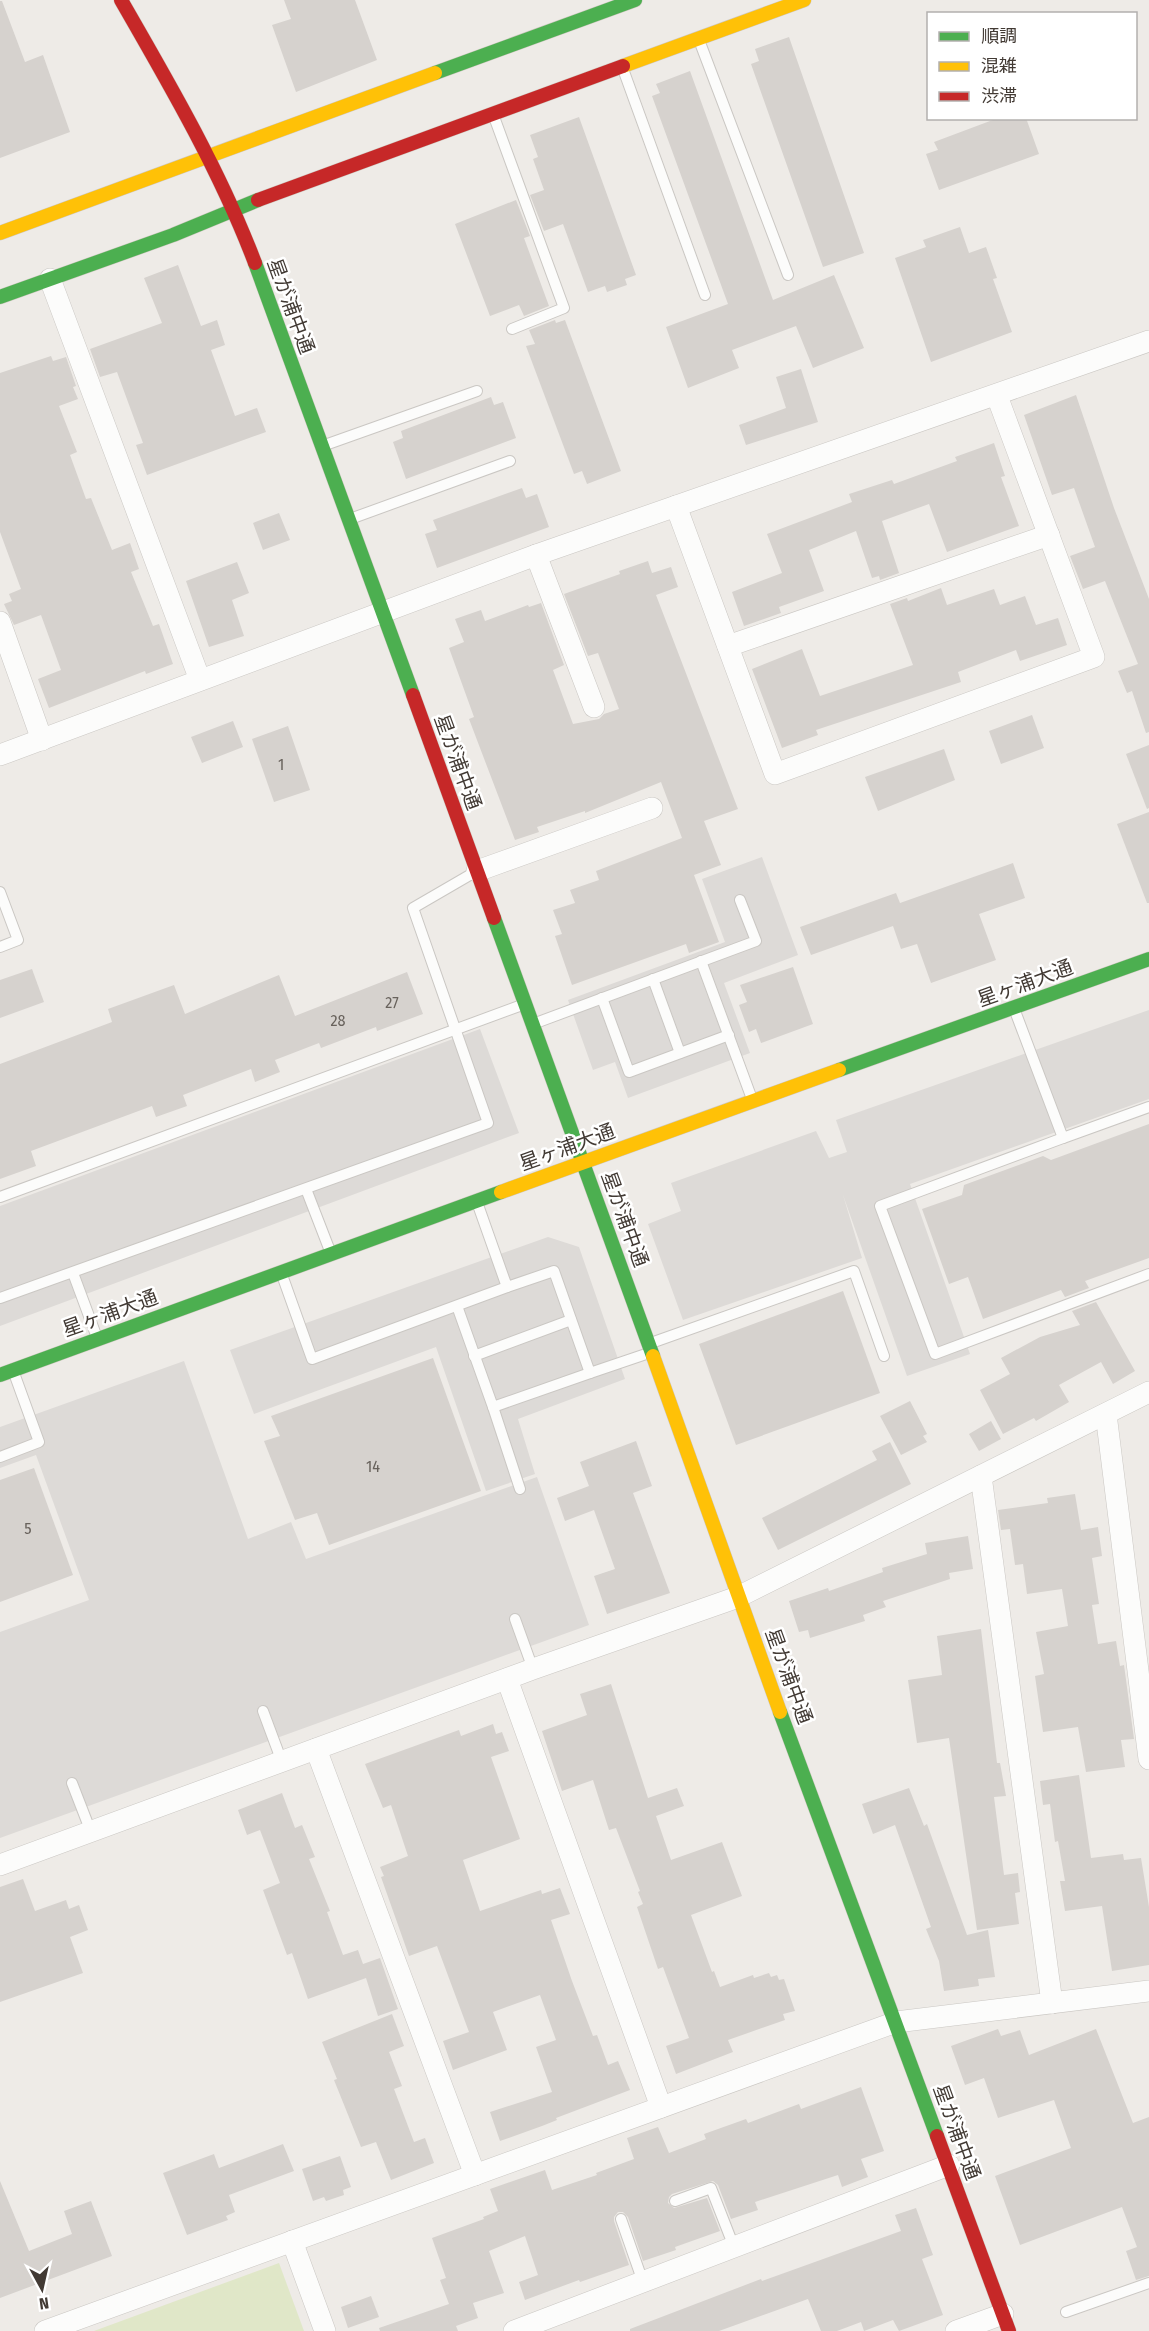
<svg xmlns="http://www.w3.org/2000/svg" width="1149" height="2331" font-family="'Fira Sans Condensed','Noto Sans JP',sans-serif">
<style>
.green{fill:#e0e7c8}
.parking{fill:#dddad7}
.building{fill:#d6d2ce}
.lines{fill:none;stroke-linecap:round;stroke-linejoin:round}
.lane-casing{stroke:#cac7c3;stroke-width:12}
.street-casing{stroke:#cac7c3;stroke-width:22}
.fast-casing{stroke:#cec8c0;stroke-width:15}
.slow-casing{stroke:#cec8c0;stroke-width:15}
.jam-casing{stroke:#cec8c0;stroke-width:15}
.lane{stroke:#fcfcfb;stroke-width:10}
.street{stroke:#fcfcfb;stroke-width:21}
.fast{stroke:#4caf50;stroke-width:14}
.slow{stroke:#ffc107;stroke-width:14}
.jam{stroke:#c62828;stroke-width:14}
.labels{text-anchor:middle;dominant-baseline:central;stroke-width:5;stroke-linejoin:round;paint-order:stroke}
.number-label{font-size:16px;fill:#68625c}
.street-label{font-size:20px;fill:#423a34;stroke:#fff}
</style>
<rect width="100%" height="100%" fill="#eeebe7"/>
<!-- green -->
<polygon class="green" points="279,2263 304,2331 94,2331"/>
<!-- parking -->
<g class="parking">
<polygon points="762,857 798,955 724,983 750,1053 628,1098 615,1062 593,1070 568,1000 725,942 702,879"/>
<polygon points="1149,1010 1149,1099 910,1184 970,1354 907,1376 843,1195 862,1258 683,1320 648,1224 681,1211 671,1183 816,1131 829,1158 847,1152 836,1120"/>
<polygon points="480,1029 519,1133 0,1326 0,1206"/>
<polygon points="548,1237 579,1247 625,1379 518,1419 535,1474 486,1491 436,1347 254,1414 230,1350"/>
<polygon points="184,1361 248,1539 291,1522 306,1559 537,1477 589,1625 0,1838 0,1632 89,1600 36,1455 0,1468 0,1427"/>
</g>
<!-- building -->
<g class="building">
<polygon points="284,0 355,0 377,60 296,92 272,25 291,19"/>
<polygon points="0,1 2,1 25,62 43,55 70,132 0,158"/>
<polygon points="789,37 864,253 823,267 751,64 759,61 755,49"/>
<polygon points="690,71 773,300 834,275 864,348 813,368 796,326 732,350 739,368 688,388 666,327 728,304 652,96 660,93 656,84"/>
<polygon points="579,117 636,275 625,279 627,285 607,292 605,286 588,292 563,224 544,231 530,195 544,190 533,159 538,157 530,135"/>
<polygon points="998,118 1026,118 1039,154 939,190 926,154 938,150 934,142"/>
<polygon points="516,200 530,236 524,238 549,306 524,316 519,305 490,316 455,224"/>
<polygon points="960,227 969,253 986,247 997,278 993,279 1012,332 931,362 895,258 926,247 923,240"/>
<polygon points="178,265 201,326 217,320 225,345 211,350 235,416 257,408 266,432 147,475 136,445 143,443 117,372 100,377 90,349 162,323 144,278"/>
<polygon points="555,320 556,323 565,320 621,471 587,484 582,471 574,474 526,346 535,344 529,330"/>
<polygon points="51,356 53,361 66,357 76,386 73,387 78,399 59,406 77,452 70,455 86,499 91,498 112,550 130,543 139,569 131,572 153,626 159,624 173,664 146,674 145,671 49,708 38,679 61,670 41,615 14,625 4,604 12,601 9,594 21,589 0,532 0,373"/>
<polygon points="801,369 818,422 746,445 739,425 786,408 776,377"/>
<polygon points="1076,395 1114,508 1149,599 1149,732 1146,733 1132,691 1127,693 1118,671 1138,664 1105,581 1083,589 1070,556 1095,547 1074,488 1052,495 1024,415"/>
<polygon points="491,397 494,405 503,402 516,438 406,479 393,442 403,438 401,431"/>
<polygon points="994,443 1005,476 1001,477 1019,526 947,552 929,504 904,513 882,521 899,573 880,580 879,576 872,578 856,531 809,550 824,591 779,607 781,613 744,626 732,592 782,573 767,534 852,502 849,494 892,480 894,484 957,461 955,457"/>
<polygon points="522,488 526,498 537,494 549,527 437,568 425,534 437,530 433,520"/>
<polygon points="279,513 290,540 263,550 253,523"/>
<polygon points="648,561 652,573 671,567 678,587 656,595 738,809 704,821 721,865 694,875 719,942 689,953 686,944 572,985 555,936 562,934 553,910 575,903 570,890 599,880 596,871 682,838 661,782 585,813 585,811 537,827 539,832 515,840 469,719 474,717 449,648 464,642 455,619 481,610 485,621 528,605 529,607 541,603 564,665 553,670 573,724 599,719 604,714 619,709 598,653 588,656 564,594 620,574 619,571"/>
<polygon points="237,562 249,593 232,600 244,636 209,647 186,581"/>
<polygon points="941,588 947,605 994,589 1000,605 1025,596 1036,625 1058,618 1067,645 1020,661 1016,650 958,672 961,682 816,730 818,735 782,748 752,669 802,649 820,696 913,665 890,604 907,598 908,601"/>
<polygon points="1032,715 1044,748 1001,764 989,731"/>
<polygon points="233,721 243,747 202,763 191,737"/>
<polygon points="288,726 310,790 274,802 252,739"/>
<polygon points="1149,745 1149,808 1147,809 1126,754"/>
<polygon points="944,749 955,780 878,811 865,777"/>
<polygon points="1149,812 1149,903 1147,903 1117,824"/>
<polygon points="1013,863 1025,898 979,914 996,960 931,983 917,944 901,949 893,926 811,955 800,927 896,893 900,903"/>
<polygon points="793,967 813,1024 761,1043 756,1029 749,1032 739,1005 747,1002 740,985"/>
<polygon points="32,969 44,1002 0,1018 0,980"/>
<polygon points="407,972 423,1014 377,1031 376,1027 321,1048 319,1043 275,1060 280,1072 255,1082 251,1069 183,1095 187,1106 156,1117 152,1106 31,1151 36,1166 0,1179 0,1064 112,1022 108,1009 174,985 185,1014 279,975 295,1016"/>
<polygon points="1149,1124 1149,1258 1085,1281 1089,1288 1065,1297 1061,1290 983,1319 968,1277 949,1284 922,1209 962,1195 964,1185 1043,1156 1051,1160"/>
<polygon points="843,1291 880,1393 736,1445 699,1344"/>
<polygon points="1096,1302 1135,1371 1113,1384 1101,1362 1059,1385 1069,1402 1036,1421 1034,1418 1003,1434 980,1390 1010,1374 1001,1358 1040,1337 1080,1325 1072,1311"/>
<polygon points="433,1358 481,1491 329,1545 317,1513 295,1520 264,1441 280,1436 271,1416"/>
<polygon points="910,1401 927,1434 923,1436 927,1442 901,1455 880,1416"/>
<polygon points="991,1421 1001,1439 979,1451 969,1434"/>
<polygon points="636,1441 652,1486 633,1493 670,1593 607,1614 594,1576 615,1569 594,1510 565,1521 557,1498 589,1486 580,1462"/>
<polygon points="890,1442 911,1484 778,1550 762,1518 877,1460 872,1451"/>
<polygon points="34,1468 73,1575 0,1602 0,1480"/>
<polygon points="1075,1494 1081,1530 1098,1527 1102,1556 1092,1558 1099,1604 1092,1605 1098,1644 1116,1641 1120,1666 1124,1665 1134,1739 1121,1740 1125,1767 1086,1772 1078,1727 1043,1732 1035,1676 1044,1674 1036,1632 1068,1626 1062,1589 1027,1594 1023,1564 1015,1565 1010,1529 1001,1530 998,1510 1048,1503 1047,1498"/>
<polygon points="968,1536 973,1569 949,1573 950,1579 883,1601 886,1607 863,1615 865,1621 810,1638 808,1630 799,1632 789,1601 828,1588 829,1591 883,1572 882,1568 927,1554 925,1543"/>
<polygon points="981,1629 997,1763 1000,1763 1006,1796 994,1797 1004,1875 1018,1873 1020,1892 1015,1893 1019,1924 977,1930 949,1738 917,1743 908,1680 942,1675 937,1636"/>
<polygon points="611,1684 648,1798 677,1788 684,1806 656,1816 671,1860 722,1842 742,1896 691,1915 712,1972 714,1971 720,1987 753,1975 754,1978 769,1973 771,1977 777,1975 779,1980 784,1979 795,2011 783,2014 785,2020 728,2040 733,2052 676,2074 666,2046 689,2038 663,1967 658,1969 637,1907 643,1904 638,1892 640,1891 616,1828 609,1830 593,1780 562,1791 542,1731 587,1715 580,1694"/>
<polygon points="493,1724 496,1734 502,1732 509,1751 491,1757 520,1839 463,1860 480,1911 541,1890 542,1894 560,1888 570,1914 551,1920 572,1981 593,2036 597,2035 608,2065 618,2061 630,2090 556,2118 557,2120 542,2126 500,2141 490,2112 552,2092 536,2047 556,2040 540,1995 493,2012 507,2050 453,2070 443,2041 469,2032 437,1946 409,1956 381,1877 384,1876 380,1867 408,1856 391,1805 383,1808 365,1764 459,1730 461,1736"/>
<polygon points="1079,1775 1091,1858 1123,1854 1124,1860 1141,1858 1149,1907 1149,1965 1112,1971 1102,1906 1065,1911 1060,1881 1065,1881 1058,1841 1055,1842 1050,1804 1043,1805 1040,1781"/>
<polygon points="909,1788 924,1826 927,1824 967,1935 988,1930 995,1977 978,1979 979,1986 944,1991 939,1961 926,1929 931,1927 895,1825 873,1834 862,1804"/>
<polygon points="282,1793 295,1828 302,1825 315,1857 309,1859 330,1911 327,1912 343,1955 358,1950 363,1964 380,1958 398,2009 378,2016 366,1978 308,1999 292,1953 287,1955 263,1890 280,1883 260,1830 247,1835 238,1810"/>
<polygon points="23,1879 35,1911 66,1900 69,1909 79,1905 88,1930 70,1937 83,1973 0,2002 0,1887"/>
<polygon points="392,2014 404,2046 389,2052 402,2086 394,2089 414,2142 425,2138 434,2163 391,2180 376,2142 361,2147 334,2080 337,2079 322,2042"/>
<polygon points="998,2029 1001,2036 1020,2030 1029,2055 1096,2029 1133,2123 1149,2117 1149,2276 1136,2280 1126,2251 1137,2247 1122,2207 1020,2245 995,2176 1071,2148 1054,2100 998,2118 984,2078 965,2085 951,2046"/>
<polygon points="861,2087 884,2151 861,2159 868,2177 842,2187 838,2175 755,2202 758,2210 731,2219 718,2185 713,2181 672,2194 669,2197 668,2203 674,2208 707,2198 720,2231 675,2247 676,2250 643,2261 628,2217 623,2212 618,2212 614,2217 614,2221 629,2265 580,2282 579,2280 525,2300 519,2282 538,2275 525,2236 489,2251 504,2293 473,2303 478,2318 456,2326 458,2331 380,2331 379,2328 449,2304 440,2280 446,2278 432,2238 484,2219 483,2217 498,2211 490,2189 545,2170 552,2190 597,2175 596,2173 634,2159 627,2138 658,2127 669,2153 706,2139 704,2134 746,2119 748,2123 799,2104 801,2109"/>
<polygon points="283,2144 294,2171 229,2195 235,2212 226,2216 228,2220 187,2235 163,2173 214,2154 219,2168"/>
<polygon points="340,2156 351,2187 343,2190 344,2195 326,2201 324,2197 313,2201 302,2169"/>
<polygon points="0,2181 29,2251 72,2234 64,2211 91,2201 112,2256 0,2298"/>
<polygon points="916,2208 933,2255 922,2259 943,2315 899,2331 893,2320 864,2331 861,2322 837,2331 821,2331 808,2299 719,2331 630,2331 630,2329 761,2279 762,2281 901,2231 895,2215"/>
<polygon points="371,2296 379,2317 348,2328 341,2307"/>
</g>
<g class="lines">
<defs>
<g id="lane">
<polyline points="699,40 788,275"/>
<polyline points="623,69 705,295"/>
<polyline points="493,114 564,308 512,329"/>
<polyline points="325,445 477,391"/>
<polyline points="350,519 510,461"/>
<polyline points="0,892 18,940 0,947"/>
<polyline points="701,961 752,1099"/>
<polyline points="653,979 680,1053"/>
<polyline points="602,998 629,1072 729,1035"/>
<polyline points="1015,1011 1063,1138 1149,1107"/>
<polyline points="533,1024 756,941 740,900"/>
<polyline points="1063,1138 880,1206 935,1354 1149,1274"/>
<polyline points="306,1189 330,1251"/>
<polyline points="0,1197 522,1005"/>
<polyline points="478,1205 507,1287 554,1271 590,1373 649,1353"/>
<polyline points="73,1273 96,1335"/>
<polyline points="282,1275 312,1359 507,1287"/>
<polyline points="0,1298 488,1123 413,908 475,872"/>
<polyline points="457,1306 493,1407 590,1373"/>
<polyline points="651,1343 854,1271 884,1356"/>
<polyline points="474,1356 571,1320"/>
<polyline points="493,1407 520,1489"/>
<polyline points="0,1457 39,1442 14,1373"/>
<polyline points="515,1619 533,1669"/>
<polyline points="263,1711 282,1762"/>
<polyline points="72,1783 91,1832"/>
<polyline points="675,2201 711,2188 734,2247"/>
<polyline points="621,2219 643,2282"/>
<polyline points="1066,2312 1149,2283"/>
</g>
<g id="street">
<polyline points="50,279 200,680"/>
<polyline points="676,506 775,774 1094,657 997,396"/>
<polyline points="536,555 594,707"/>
<polyline points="0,622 42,740"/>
<polyline points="728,646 1049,535"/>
<polyline points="0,755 536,555 1149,341"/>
<polyline points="477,871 652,808"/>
<polyline points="1106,1414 1149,1759"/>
<polyline points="981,1476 1052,2003"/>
<polyline points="507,1679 661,2107"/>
<polyline points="316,1749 475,2175"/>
<polyline points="0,1865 533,1669 738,1597 1149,1392"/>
<polyline points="292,2241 325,2331"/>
<polyline points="45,2331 896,2022 1149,1991"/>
<polyline points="514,2331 949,2165"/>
<polyline points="956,2331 1003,2314"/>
</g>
<g id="fast">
<polyline points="435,73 635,0"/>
<polyline points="255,263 413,695"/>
<polyline points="0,297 173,235 258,200"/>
<polyline points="494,918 653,1356"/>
<polyline points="839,1070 1149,959"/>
<polyline points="0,1375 501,1192"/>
<polyline points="780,1712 937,2136"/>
</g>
<g id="slow">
<polyline points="623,66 804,0"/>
<polyline points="0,233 435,73"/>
<polyline points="501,1192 839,1070"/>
<polyline points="653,1356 780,1712"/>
</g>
<g id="jam">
<path d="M121 0C170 85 220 171 255 263"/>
<polyline points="258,200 623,66"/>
<polyline points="413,695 494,918"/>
<polyline points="937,2136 1009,2331"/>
</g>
</defs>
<!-- lane casing -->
<use href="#lane" class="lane-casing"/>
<!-- street casing -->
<use href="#street" class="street-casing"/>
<!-- fast casing -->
<use href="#fast" class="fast-casing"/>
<!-- slow casing -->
<use href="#slow" class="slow-casing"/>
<!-- jam casing -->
<use href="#jam" class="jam-casing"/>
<!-- lane -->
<use href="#lane" class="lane"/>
<!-- street -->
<use href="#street" class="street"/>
<!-- fast -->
<use href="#fast" class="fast"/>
<!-- slow -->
<use href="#slow" class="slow"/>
<!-- jam -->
<use href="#jam" class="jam"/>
</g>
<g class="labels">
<!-- number labels -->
<g class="number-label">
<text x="281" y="764">1</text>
<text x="392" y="1002">27</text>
<text x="338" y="1020">28</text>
<text x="373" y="1466">14</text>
<text x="28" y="1528">5</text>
</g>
<!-- street labels -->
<g class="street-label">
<text transform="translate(291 306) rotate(70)">星が浦中通</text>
<text transform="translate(458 762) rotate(70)">星が浦中通</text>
<text transform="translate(1025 983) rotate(-20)">星ヶ浦大通</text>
<text transform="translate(567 1147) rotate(-20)">星ヶ浦大通</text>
<text transform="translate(625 1219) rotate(70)">星が浦中通</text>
<text transform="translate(110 1313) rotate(-20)">星ヶ浦大通</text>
<text transform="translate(789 1676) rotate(70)">星が浦中通</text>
<text transform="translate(957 2132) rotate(70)">星が浦中通</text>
</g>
</g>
<!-- legend -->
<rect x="927" y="12" width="210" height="108" fill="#ffffff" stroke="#b3b0ae" stroke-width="1.5"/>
<rect x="939" y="32" width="30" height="9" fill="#4caf50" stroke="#b3b0ae" stroke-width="1.5"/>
<text x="981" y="42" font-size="18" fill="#423a34">順調</text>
<rect x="939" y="62" width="30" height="9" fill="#ffc107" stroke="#b3b0ae" stroke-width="1.5"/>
<text x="981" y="72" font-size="18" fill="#423a34">混雑</text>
<rect x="939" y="92" width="30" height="9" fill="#c62828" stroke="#b3b0ae" stroke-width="1.5"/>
<text x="981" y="102" font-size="18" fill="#423a34">渋滞</text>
<!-- north arrow -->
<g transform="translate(42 2289) rotate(172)" stroke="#ffffff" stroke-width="4.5" paint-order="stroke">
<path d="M0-4.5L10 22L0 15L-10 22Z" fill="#423a34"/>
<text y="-9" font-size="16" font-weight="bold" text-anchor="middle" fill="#423a34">N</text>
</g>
</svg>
